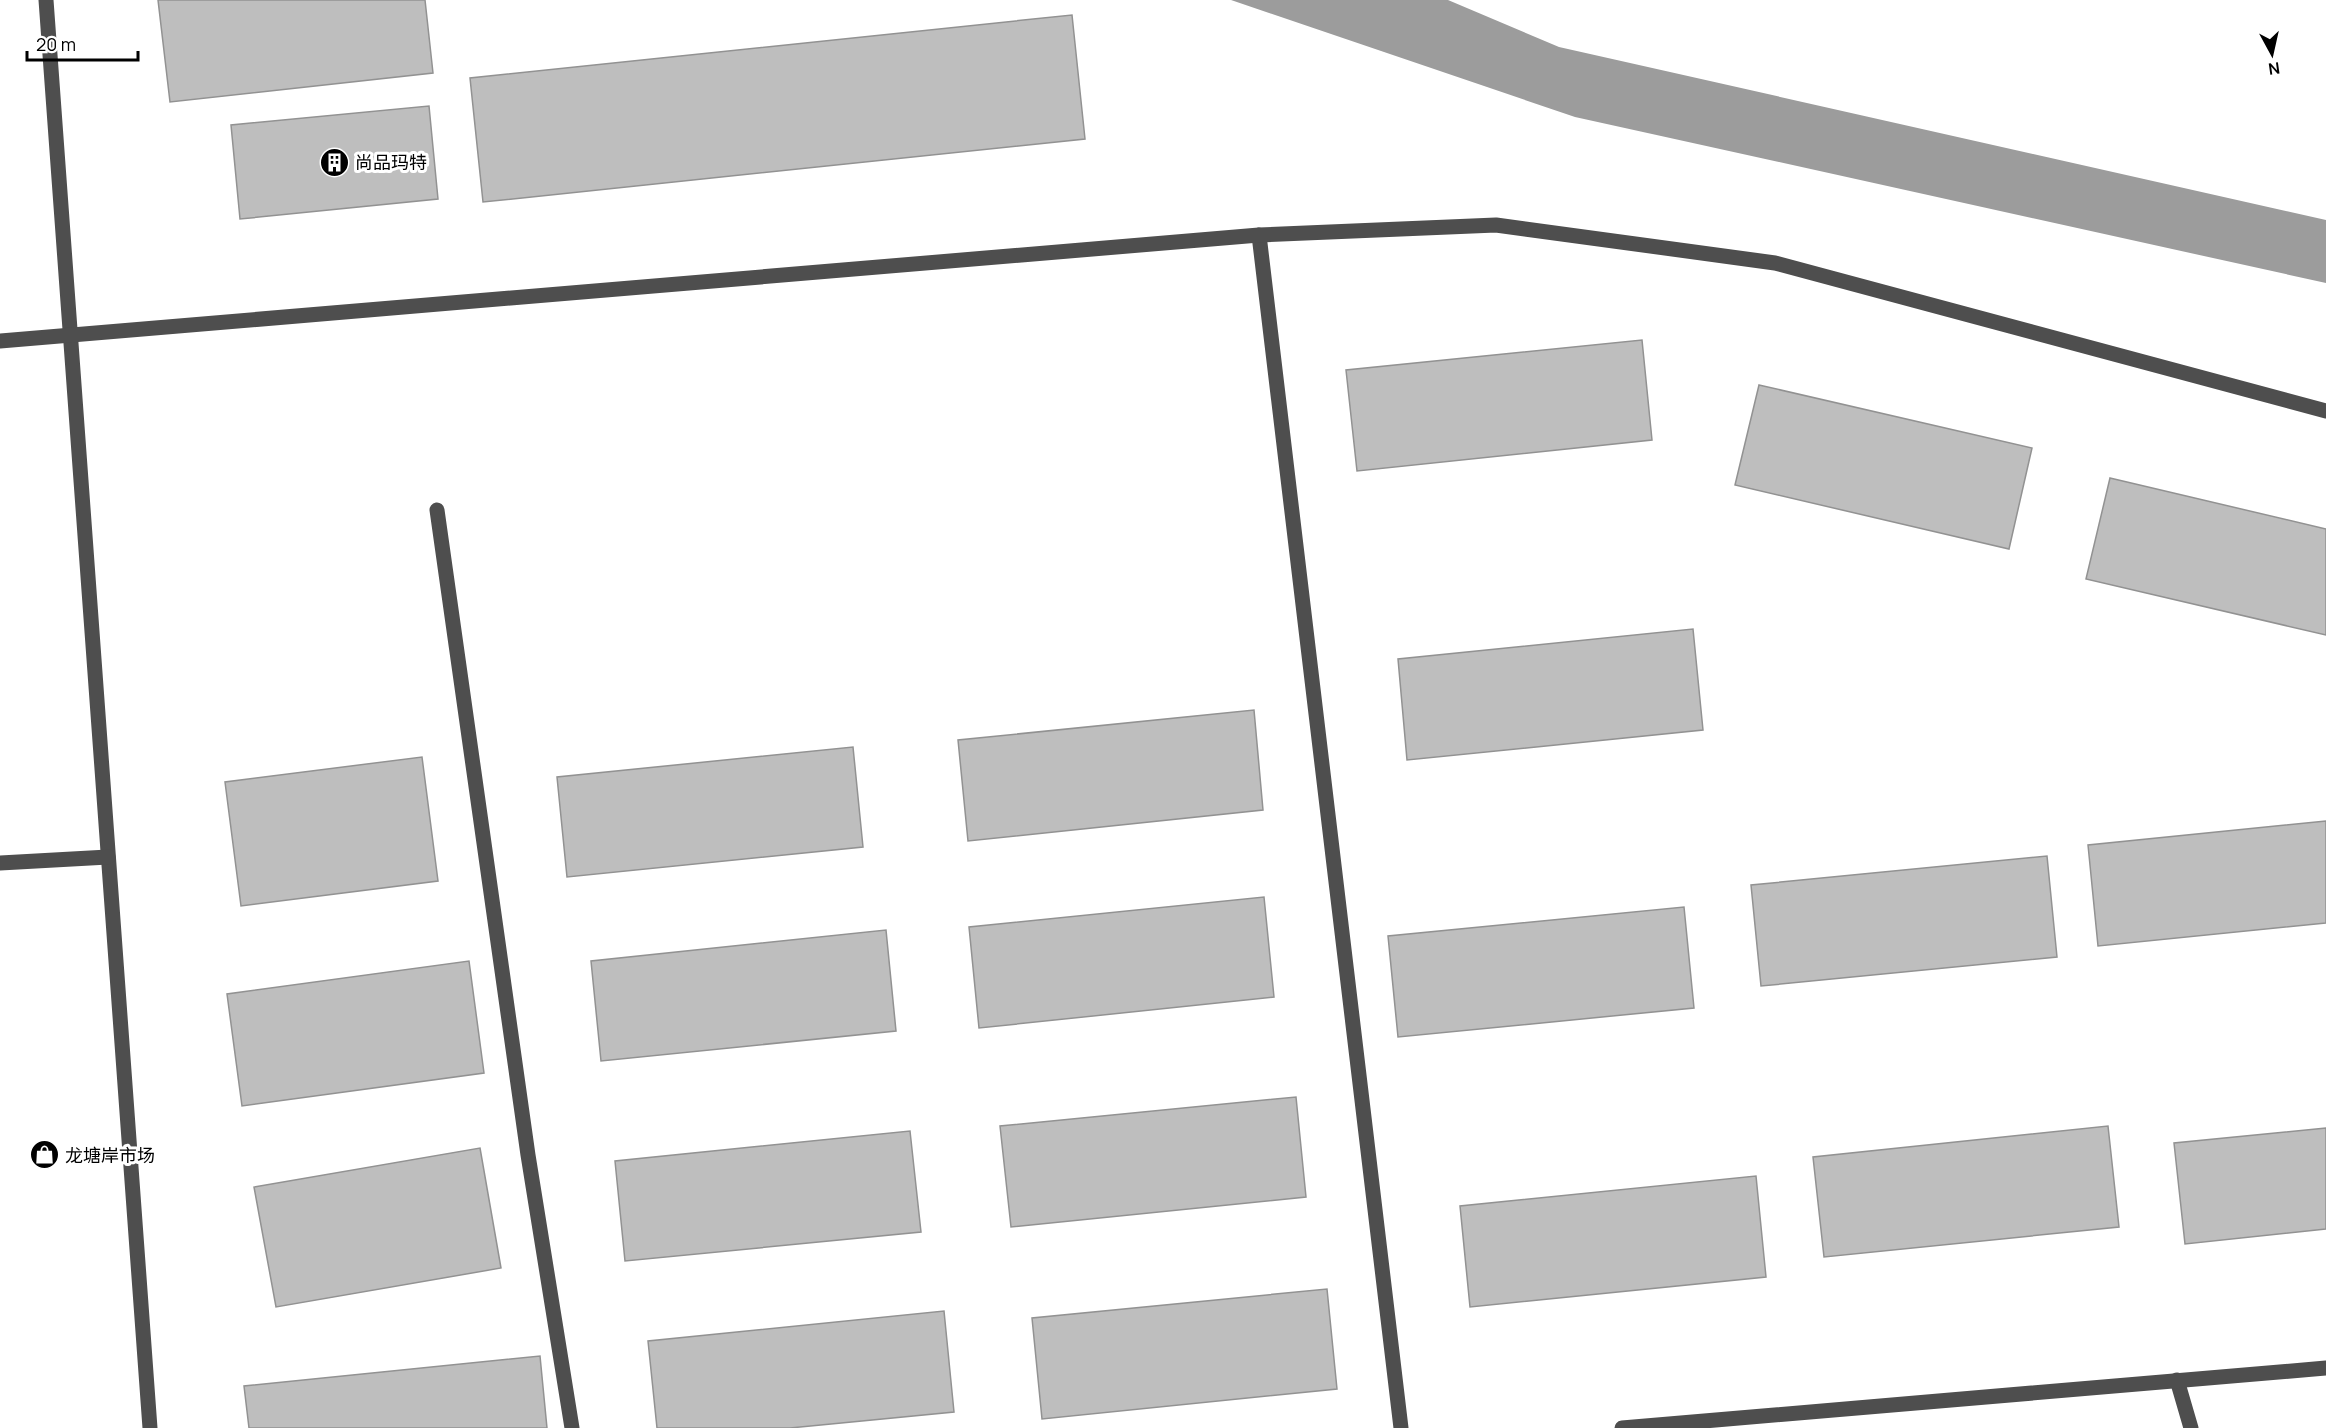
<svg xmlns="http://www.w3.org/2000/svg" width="2326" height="1428" font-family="Manrope,'Noto Sans SC',sans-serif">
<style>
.water{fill:#9c9c9c}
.building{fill:#bebebe;stroke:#929292;stroke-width:1.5}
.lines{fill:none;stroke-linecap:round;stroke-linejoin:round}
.minor{stroke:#4e4e4e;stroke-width:15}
.labels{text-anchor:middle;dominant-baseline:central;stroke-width:6;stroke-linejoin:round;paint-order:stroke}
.poi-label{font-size:18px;fill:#000;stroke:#fff;text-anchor:start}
</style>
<rect width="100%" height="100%" fill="#fff"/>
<!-- water -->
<polygon class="water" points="1231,0 1448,0 1559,47 2326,220 2326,283 1575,117"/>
<!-- building -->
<g class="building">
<polygon points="158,0 425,0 433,73 170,102"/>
<polygon points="1072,15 1085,139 483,202 470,78"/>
<polygon points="429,106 438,199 240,219 231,125"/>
<polygon points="1642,340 1652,440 1357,471 1346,370"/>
<polygon points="1759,385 2032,448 2009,549 1735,485"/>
<polygon points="2110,478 2326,529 2326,635 2086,579"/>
<polygon points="1693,629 1703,730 1407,760 1398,659"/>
<polygon points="1254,710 1263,810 968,841 958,740"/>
<polygon points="853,747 863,847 567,877 557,777"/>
<polygon points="422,757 438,881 241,906 225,782"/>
<polygon points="2326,821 2326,923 2098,946 2088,845"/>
<polygon points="2047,856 2057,957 1761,986 1751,885"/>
<polygon points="1264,897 1274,997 979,1028 969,927"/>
<polygon points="1684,907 1694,1008 1398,1037 1388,936"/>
<polygon points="886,930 896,1031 601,1061 591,961"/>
<polygon points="469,961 484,1073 242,1106 227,994"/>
<polygon points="1296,1097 1306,1197 1011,1227 1000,1126"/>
<polygon points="2108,1126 2119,1227 1824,1257 1813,1157"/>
<polygon points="2326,1128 2326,1229 2185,1244 2174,1143"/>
<polygon points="910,1131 921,1232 625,1261 615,1161"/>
<polygon points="480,1148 501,1268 276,1307 254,1187"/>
<polygon points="1756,1176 1766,1277 1470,1307 1460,1206"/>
<polygon points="1327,1289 1337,1389 1042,1419 1032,1318"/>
<polygon points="944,1311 954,1412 790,1428 657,1428 648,1341"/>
<polygon points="540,1356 547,1428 249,1428 244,1386"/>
</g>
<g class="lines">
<!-- minor -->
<g class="minor">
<polyline points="46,0 150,1428"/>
<polyline points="1259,235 1401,1428"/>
<polyline points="0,341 1259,235 1496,225 1775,263 2326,411"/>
<polyline points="437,510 528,1155 572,1428"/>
<polyline points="0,863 108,857"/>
<polyline points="2177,1380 2191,1428"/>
<polyline points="1622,1428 2326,1368"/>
</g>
</g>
<!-- icons -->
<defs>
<symbol id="building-disc" viewBox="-11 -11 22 22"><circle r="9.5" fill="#000" stroke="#fff"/><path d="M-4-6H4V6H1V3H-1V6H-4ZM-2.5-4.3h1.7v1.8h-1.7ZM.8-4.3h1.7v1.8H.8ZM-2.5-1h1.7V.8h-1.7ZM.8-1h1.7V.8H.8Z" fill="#fff"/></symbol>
<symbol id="shop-disc" viewBox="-11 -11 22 22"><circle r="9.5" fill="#000" stroke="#fff"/><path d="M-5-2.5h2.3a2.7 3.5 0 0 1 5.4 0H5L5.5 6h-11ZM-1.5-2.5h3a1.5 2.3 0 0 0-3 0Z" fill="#fff"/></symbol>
</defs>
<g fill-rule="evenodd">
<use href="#building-disc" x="318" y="146" width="33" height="33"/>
<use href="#shop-disc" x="28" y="1138" width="33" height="33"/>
</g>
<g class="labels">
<!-- poi labels -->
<g class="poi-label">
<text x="355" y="162">尚品玛特</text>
<text x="65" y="1155">龙塘岸市场</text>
</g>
</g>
<!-- north arrow -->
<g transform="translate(2272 54) rotate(172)" stroke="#ffffff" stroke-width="4.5" paint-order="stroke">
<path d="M0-4.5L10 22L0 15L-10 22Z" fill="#000000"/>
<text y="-9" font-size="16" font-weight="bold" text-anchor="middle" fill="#000000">N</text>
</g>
<!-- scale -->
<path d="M27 51v9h111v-9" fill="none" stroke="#000000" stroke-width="3"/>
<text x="36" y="51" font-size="18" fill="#000000" stroke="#ffffff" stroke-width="4.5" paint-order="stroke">20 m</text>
</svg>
